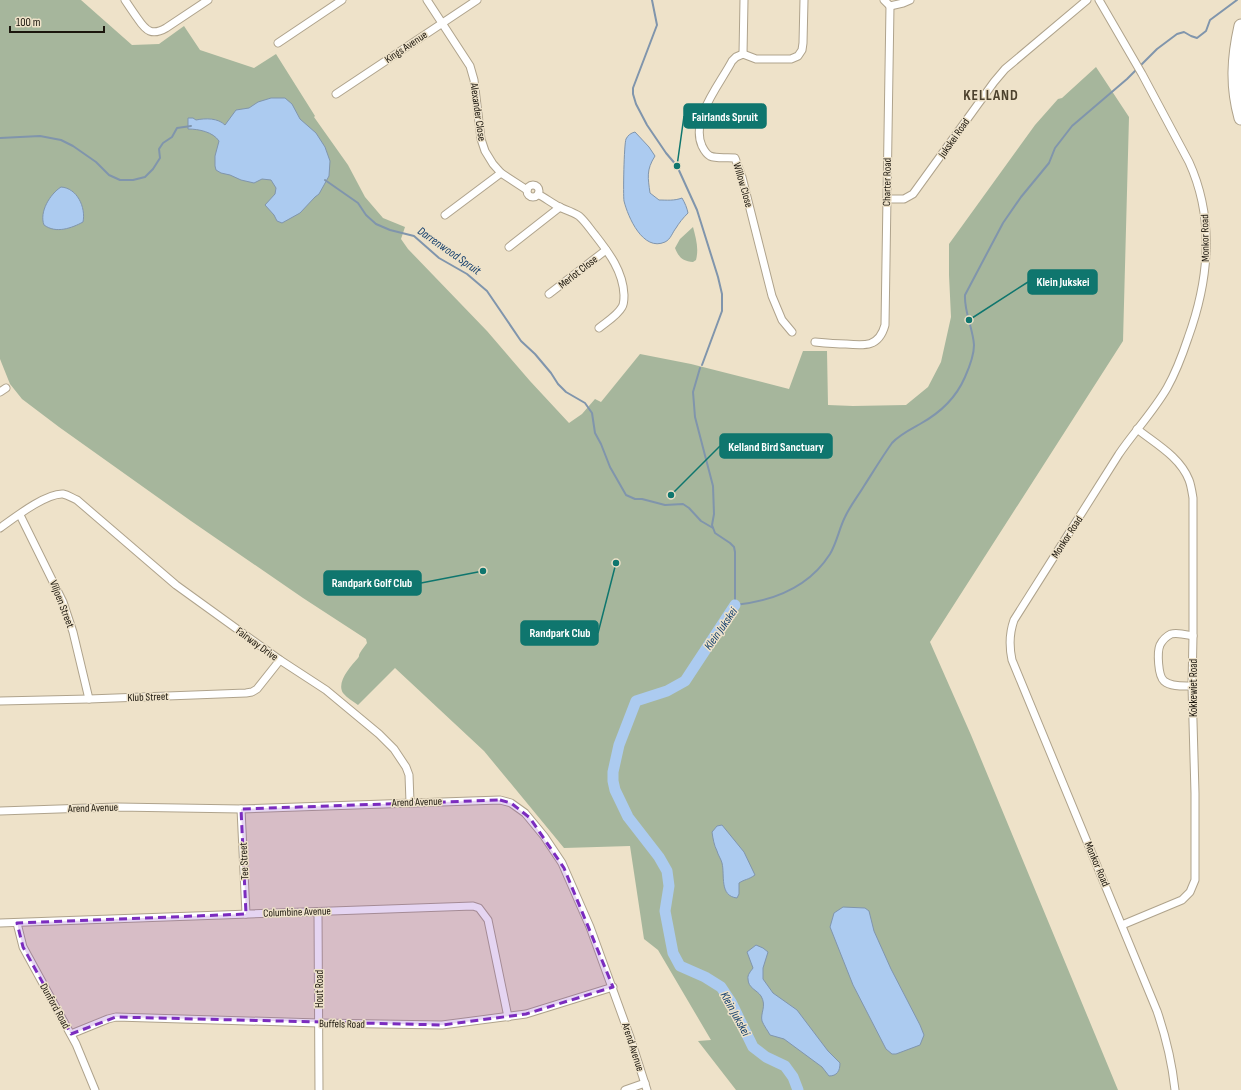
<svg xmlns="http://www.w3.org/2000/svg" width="1241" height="1090" font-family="'Sofia Sans Condensed',sans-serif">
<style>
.green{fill:#a6b69c}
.water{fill:#accbf0;stroke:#8095ac}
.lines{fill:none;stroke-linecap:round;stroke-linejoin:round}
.stream{stroke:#8095ac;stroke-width:2}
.river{stroke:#accbf0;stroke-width:11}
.minor-casing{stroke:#afa38c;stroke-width:9}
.motorway-casing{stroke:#afa38c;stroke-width:15}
.minor{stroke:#fff;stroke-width:7}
.motorway{stroke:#fff;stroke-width:13}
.marked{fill:#7b2cbf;fill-opacity:0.2;stroke:#7b2cbf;stroke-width:3;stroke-dasharray:8 5;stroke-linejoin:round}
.labels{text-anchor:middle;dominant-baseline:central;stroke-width:3;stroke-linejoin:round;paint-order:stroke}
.street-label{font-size:11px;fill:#1b160d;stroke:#eee2c9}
.water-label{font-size:12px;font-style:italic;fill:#143f6d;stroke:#eee2c9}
.district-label{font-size:15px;font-weight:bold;letter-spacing:1px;fill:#4d422e;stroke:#eee2c9}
.leader{fill:none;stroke:#0f766e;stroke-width:1.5}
.callout-dot{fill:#0f766e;stroke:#eee2c9;stroke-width:1.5}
.callout{fill:#0f766e;stroke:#0f766e;stroke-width:1.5}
.callout-label{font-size:12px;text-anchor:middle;font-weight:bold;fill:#fff}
</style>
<rect width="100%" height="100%" fill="#eee2c9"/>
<!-- green -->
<g class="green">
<path d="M0 0H81L132 45 159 44 184 26 200 50 254 68 276 54 315 116 314 117 348 165 365 197 383 218 405 227 401 239 408 249 487 331 530 381 569 423 582 414 595 399 601 402 640 354 691 364 789 389 803 351H827L828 405 853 406 906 405 928 387 941 362 951 317 949 275V244L1035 125 1058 99 1062 98 1096 67 1129 117 1123 341 930 642 971 735 1118 1090H736L698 1041 711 1040 658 950 644 939 630 846 564 848 484 751 395 668 358 705C353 701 347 698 343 693 336 682 351 666 358 658 360 655 358 656 360 653 362 649 365 646 367 643L366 639 303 598 191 521 59 427 22 399 10 384 0 359Z"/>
<path d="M693 227C696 239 699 248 696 260L693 262C683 261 679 258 675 248L680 239Z"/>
</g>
<!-- water -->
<g class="water">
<path d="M271 98H285L292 104 300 119 316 133 325 147 330 161 329 176 319 194 315 197 300 213 282 223 277 221 274 215 265 205 275 194 276 188 271 180 262 179 254 183 241 180 230 175 221 173 216 170 215 166V156L219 141C213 132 199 129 188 129V118H193L196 120C206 118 218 118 225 125L236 110 249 108 258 102Z"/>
<path d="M635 132 649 147 655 156C646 170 648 178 650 193L659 200C667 200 674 201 682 198 685 203 687 208 688 213 683 218 679 223 676 228 672 233 671 239 665 242 643 252 628 217 624 201 623 195 624 144 626 139 628 135 631 133 635 132Z"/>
<path d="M61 187C77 188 86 207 83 222 72 228 56 234 44 225 39 212 50 194 61 187Z"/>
<path d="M722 825 744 852 755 875C748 880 745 879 739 883V894L737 898C719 896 725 875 722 863 721 859 718 855 717 851 714 845 713 839 712 832L717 826Z"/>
<polygon points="843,907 865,908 869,911 874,931 891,969 920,1025 924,1035 920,1045 896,1054 892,1054 886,1049 853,985 830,927 834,913"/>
<path d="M756 945 763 948 768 952 763 968V979L773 993 797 1010 828 1051 840 1063C840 1071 837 1076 829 1076L822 1067 784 1039 770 1035C768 1031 764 1026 762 1021 760 1013 767 1006 761 996 757 990 748 988 748 979 747 975 751 971 753 968L747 952Z"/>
</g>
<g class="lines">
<!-- stream -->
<g class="stream">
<polyline points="652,0 657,25 633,88 633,94 636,104 647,125 666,153 677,166 697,210 718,277 722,294 722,311 702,365"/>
<polyline points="0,138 40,136 61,140 73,146 96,162 109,175 120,180 133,180 145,177 153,169 160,158 159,149 163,143 172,137 177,128 191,126"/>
<polyline points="325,180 358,203 366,215 376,224 390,230 414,236 439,258 467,274 487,291 521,341 535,354 551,373 558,384 566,392 585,403 592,413 595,433 601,444 610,467 626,495 635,499 642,499 665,505 683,504 689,508 701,521 713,528"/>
<path d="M700 368 693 392 695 417 713 486 714 514 712 525 715 533 730 543 734 547 735 552V605C774 601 809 587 830 554 837 542 839 529 845 517 850 506 858 496 864 486 873 472 882 457 892 443 899 435 911 429 920 424 940 413 956 398 965 377 969 368 974 356 974 345 973 328 964 312 965 295L1003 223 1021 197 1049 163 1055 148 1072 126 1127 79 1157 49 1177 34 1184 32 1191 36 1197 38 1206 31 1210 20 1237 0"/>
</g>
<!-- river -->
<polyline class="river" points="735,605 685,681 667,691 636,701 619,745 613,772 613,781 615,790 628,817 659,857 667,871 669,886 665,911 673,953 680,966 705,977 721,987 731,1002 753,1047 766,1057 785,1066 793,1077 798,1090"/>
<defs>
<g id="minor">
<path d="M125 0C129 6 133 12 138 19 146 31 152 36 166 28L208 0"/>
<polyline points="427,0 470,66 474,80 481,139 485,151 493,164 501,173 527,190"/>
<polyline points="884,0 890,6"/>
<path d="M1099 0 1142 74 1189 162C1215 219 1209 280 1188 338 1182 356 1176 372 1167 388 1153 412 1134 432 1119 454 1084 509 1049 565 1014 620 1009 634 1009 646 1012 660L1157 1011C1166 1037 1172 1063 1175 1090"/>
<polyline points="890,6 903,3 910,0"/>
<polyline points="278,43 342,0"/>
<path d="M743 54 736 57 732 61C720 84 690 119 702 146 704 150 706 154 710 156 717 159 727 157 735 158L742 177 772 296 782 320 792 332"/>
<polyline points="743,54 756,59 791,59 798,56 802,50 803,43 804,0"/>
<polyline points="743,54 744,0"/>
<polyline points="336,94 477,0"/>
<circle cx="533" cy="191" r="6"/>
<path d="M538 194C545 198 552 203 559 207 566 210 573 212 579 216 585 221 590 229 595 235 609 253 623 271 624 295 624 299 624 304 622 307 617 316 606 322 599 328"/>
<polyline points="887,199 904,199 913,194 994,82 1005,69 1087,0"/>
<polyline points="445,215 501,173"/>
<polyline points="509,247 560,207"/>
<polyline points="549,294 606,250"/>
<path d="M815 342C825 343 836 344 846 344 865 346 879 347 885 325L890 6"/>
<polyline points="0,392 6,388"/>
<polyline points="20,515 63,602 73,632 89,699"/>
<path d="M0 528C14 518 46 493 63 494 68 495 72 498 77 500L176 585 280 660 326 690 379 734 394 749 406 767 409 775 410 802"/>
<path d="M1192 686C1183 686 1171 687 1164 681 1158 676 1157 652 1160 645 1162 641 1167 636 1171 634 1178 632 1187 635 1193 636"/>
<polyline points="0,701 89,699 246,693 252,692 257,689 280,660"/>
<polyline points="241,809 246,914"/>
<polyline points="0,811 117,807 241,809 500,800 511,803 525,813 544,836 562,863 590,927 630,1037 647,1090"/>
<polyline points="318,912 319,1090"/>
<polyline points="0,923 473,906 479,908 488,920 508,1017"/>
<polyline points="17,923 23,947 76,1044 95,1090"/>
<path d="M1122 925 1182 900 1190 892 1195 880V793L1192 686 1193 636V498C1192 492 1191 485 1189 480 1180 457 1156 444 1137 429"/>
<polyline points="71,1034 108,1019 116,1017 319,1023 442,1025 526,1014 613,987"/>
<polyline points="625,1090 645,1083"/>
</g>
<path id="motorway" d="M1241 26C1234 57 1232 86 1241 118"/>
</defs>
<!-- minor casing -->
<use href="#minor" class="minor-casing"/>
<!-- motorway casing -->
<use href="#motorway" class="motorway-casing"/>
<!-- minor -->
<use href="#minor" class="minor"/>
<!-- motorway -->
<use href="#motorway" class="motorway"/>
</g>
<!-- marked area -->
<path class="marked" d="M500 800 511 803 530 818 564 868 613 987 526 1014 442 1025 116 1017 71 1034 23 947 17 923 246 914 241 809Z"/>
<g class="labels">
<!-- street labels -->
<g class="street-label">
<text transform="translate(406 47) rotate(-34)">Kings Avenue</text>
<text transform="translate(478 112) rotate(82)">Alexander Close</text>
<text transform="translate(954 138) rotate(-55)">Jukskei Road</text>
<text transform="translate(887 182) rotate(-89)">Charter Road</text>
<text transform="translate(743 185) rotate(74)">Willow Close</text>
<text transform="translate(1205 238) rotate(-91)">Monkor Road</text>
<text transform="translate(578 272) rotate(-38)">Merlot Close</text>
<text transform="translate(1067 537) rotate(-57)">Monkor Road</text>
<text transform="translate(62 604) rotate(69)">Viljoen Street</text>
<text transform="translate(257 644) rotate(36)">Fairway Drive</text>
<text transform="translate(1193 688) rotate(-90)">Kokkewiet Road</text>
<text transform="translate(148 697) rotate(-2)">Klub Street</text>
<text transform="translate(417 802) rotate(-2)">Arend Avenue</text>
<text transform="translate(93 808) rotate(-2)">Arend Avenue</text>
<text transform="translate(244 861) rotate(-93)">Tee Street</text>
<text transform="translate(1097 864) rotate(67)">Monkor Road</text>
<text transform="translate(297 912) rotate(-2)">Columbine Avenue</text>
<text transform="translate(319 989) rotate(-90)">Hout Road</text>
<text transform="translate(55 1006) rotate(61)">Dunford Road</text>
<text transform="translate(342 1024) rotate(1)">Buffels Road</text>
<text transform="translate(633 1047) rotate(72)">Arend Avenue</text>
</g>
<!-- water labels -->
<g class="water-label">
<text transform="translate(449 251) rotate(35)">Darrenwood Spruit</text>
<text transform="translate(721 629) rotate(-55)">Klein Jukskei</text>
<text transform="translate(735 1014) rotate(61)">Klein Jukskei</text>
</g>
<!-- district labels -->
<g class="district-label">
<text x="991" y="95">KELLAND</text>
</g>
</g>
<!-- callouts -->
<path class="leader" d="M677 166L684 116M969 320L1028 282M671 495L720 446M483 571L421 583M616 563L598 633"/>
<g class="callout-dot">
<circle cx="677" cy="166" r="4"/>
<circle cx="969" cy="320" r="4"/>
<circle cx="671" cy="495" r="4"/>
<circle cx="483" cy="571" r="4"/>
<circle cx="616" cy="563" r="4"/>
</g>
<g class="callout">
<rect x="684" y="104" width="82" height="24" rx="4"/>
<rect x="1028" y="270" width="69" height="24" rx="4"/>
<rect x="720" y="434" width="112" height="24" rx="4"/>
<rect x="324" y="571" width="97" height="24" rx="4"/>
<rect x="521" y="621" width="77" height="24" rx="4"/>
</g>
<g class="callout-label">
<text x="725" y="121">Fairlands Spruit</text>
<text x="1063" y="286">Klein Jukskei</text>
<text x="776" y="451">Kelland Bird Sanctuary</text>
<text x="372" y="587">Randpark Golf Club</text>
<text x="560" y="637">Randpark Club</text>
</g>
<!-- scale -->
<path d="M10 26v6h94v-6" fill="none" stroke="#1b160d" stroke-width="2"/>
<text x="16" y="26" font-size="12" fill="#1b160d" stroke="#eee2c9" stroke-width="3" paint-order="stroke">100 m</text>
</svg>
